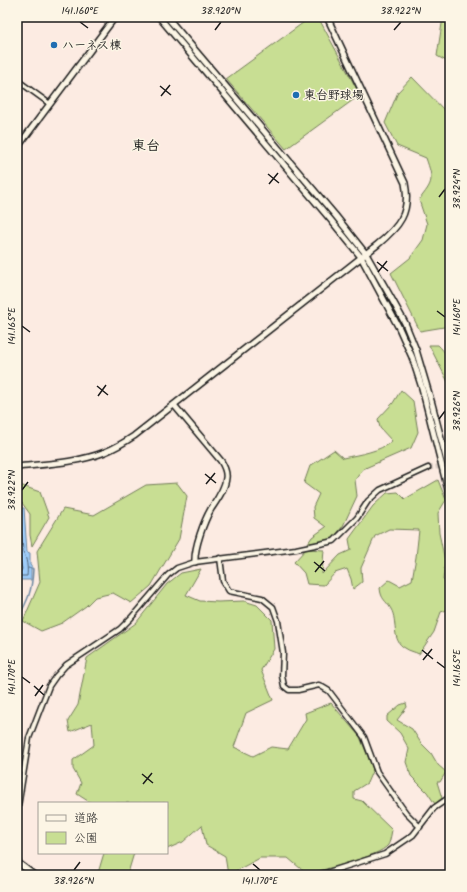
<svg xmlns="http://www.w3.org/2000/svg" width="467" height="892" font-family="Kalam,'Klee One',sans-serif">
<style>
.green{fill:#c8de93;stroke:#727d58}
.water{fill:#9eccf9;stroke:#6a86a1}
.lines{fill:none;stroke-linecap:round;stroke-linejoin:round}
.shore{stroke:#506274;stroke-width:1}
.stream{stroke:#6a86a1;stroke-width:1.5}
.tertiary-tunnel{stroke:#daccc4;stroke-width:5;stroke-dasharray:5 2.5;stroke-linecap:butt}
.minor-casing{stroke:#1c1c1c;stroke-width:7}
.tertiary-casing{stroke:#1c1c1c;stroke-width:8}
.minor{stroke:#fcf5e5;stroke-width:4}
.tertiary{stroke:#fcf5e5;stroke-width:5}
.ticks{fill:none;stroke:#1c1c1c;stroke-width:1.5}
.poi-dot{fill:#1f6fb2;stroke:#fcf5e5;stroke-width:1.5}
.labels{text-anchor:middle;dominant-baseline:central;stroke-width:3;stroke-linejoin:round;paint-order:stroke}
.poi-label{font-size:12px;font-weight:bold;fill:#1c1c1c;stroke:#fcf5e5;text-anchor:start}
.quarter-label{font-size:14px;font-weight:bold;fill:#1c1c1c;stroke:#fcf5e5}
.neatline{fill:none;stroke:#1c1c1c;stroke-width:1.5}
.ticks-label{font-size:10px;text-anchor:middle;fill:#1c1c1c}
</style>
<rect width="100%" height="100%" fill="#fcebe2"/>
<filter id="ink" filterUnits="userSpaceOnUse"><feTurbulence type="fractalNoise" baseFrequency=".025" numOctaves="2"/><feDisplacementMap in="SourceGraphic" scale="8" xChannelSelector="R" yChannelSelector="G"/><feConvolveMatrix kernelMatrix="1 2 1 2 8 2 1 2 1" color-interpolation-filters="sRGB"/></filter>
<g filter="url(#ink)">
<!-- green -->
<g class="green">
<polygon points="311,17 318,17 360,95 286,149 226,79"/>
<polygon points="443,17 450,17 450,63 437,56"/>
<path d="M412 77 450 116V326L420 331 391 273 410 258 423 240 427 224 419 200C433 182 434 181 426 158L397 146 385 123 398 92Z"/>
<path d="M429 345H438C453 359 450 371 450 391L449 384Z"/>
<path d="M401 390 413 401 418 432 411 448 363 469 355 480 357 496 343 526 330 542 306 546 312 537 326 527 314 518 313 507 319 494 304 483 310 466 334 450 343 458C360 454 379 452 392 441L380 428 378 419 393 403Z"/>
<path d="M438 480 446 500 438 513 439 533 445 561 443 580 450 585V609L441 612 434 632 419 654C415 652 409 651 405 648 391 641 398 621 391 609 386 600 381 600 380 588L389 580 400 586 412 580 416 557 419 530 389 529 375 536 361 568 362 582 353 589 351 579 347 569 335 573 324 585 307 584 304 573 294 562 306 549 324 550 322 574 340 555 351 550 349 539 373 506 387 493 398 492 405 499Z"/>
<polygon points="177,483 187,496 179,539 151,586 131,603 113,593 95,597 86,606 62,623 41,631 23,621 40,582 37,551 63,509 94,515 146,485"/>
<polygon points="17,484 40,492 49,517 32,546 30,535 30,514 22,503 17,503"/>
<path d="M201 569 186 595 200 601 218 602 244 601 257 605 272 620 274 649 261 670 273 700 246 713 234 747 253 756 271 747 288 749 306 719 305 713 331 703 360 737 373 769 367 783 354 791V799L362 801 392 830C391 835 390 842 388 845 379 857 324 869 307 874L288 858H260L228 875 225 856 206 845 202 825 183 842 167 849V803H91L77 794 81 783 73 769V760L94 745 92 723 70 732 68 721 78 705 87 658 136 623 167 584 181 573Z"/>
<polygon points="406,703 407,707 397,720 412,729 421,743 431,753 438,765 446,772 440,782 437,782 442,798 435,804 427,792 411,776 406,762 409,749 400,733 387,721 387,716 400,705"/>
<path d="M104 853H134L128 873C119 875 105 878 98 873Z"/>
</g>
<!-- water -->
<polygon class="water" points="17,508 24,508 27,552 30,553 30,565 33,569 28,568 31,569 31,580 17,580"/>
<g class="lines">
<!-- shore -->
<g class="shore">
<path d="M17 512 20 513 23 552C27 558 28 569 27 576H17"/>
<polyline points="17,534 19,553 22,569 21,571 17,571"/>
</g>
<!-- stream -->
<path class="stream" d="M17 620C28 600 32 592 33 569"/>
<!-- tertiary-tunnel -->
<polyline class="tertiary-tunnel" points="428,468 445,466"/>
<defs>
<g id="minor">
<polyline points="17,80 50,104"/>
<polyline points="220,558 223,581 229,591 262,598 273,607 278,621 283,653 282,676 284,686 289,690 298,690 319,685 329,691 364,737 377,772 406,813 420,827"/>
<polyline points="17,813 29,738 49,686 56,676 66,665 120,629 131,618 168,575 177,568 195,562 296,549 334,541 357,518 368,501 380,490 428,468"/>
<polyline points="319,875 385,854 413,835 434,808 450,797"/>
</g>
<g id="tertiary">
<polyline points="159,17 330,219 361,257 399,328 412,357 422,388 450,498"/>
<polyline points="167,17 335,215 366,254 390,296 405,323 416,350 432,404 450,473"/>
<polyline points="17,148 115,17"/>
<path d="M174 405 221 461C224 466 227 472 226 478 225 489 217 500 211 509 204 521 194 548 195 562"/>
<path d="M17 467C46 464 77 463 105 452 115 448 125 442 134 436L377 245C399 227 411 213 405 183L327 17"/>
<polyline points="17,862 34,875"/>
</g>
</defs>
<!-- minor casing -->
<use href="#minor" class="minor-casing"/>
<!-- tertiary casing -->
<use href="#tertiary" class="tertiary-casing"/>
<!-- minor -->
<use href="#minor" class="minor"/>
<!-- tertiary -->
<use href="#tertiary" class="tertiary"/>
</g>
</g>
<!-- ticks -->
<path class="ticks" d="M80 22 88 28M215 30 221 22M394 30 401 22M160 86 171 95M161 96 170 85M268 174 279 183M269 184 278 173M439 197 445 189M377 262 388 271M378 272 387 261M437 311 445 317M22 326 30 332M97 386 108 395M98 396 106 385M439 419 445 411M205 474 216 483M206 484 215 473M22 490 28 482M314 562 325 571M315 572 324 561M422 650 433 659M423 660 432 649M437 662 445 668M22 677 30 683M34 686 44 695M35 696 43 685M142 774 153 783M143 784 152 773M253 864 260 870M74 870 80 862"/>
<!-- markers -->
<g class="poi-dot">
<circle cx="54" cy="45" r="4"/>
<circle cx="296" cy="95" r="4"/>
</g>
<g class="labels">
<!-- poi labels -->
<g class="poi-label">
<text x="62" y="45">ハーネス棟</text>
<text x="304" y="95">東台野球場</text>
</g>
<!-- quarter labels -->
<g class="quarter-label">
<text x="146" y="146">東台</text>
</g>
</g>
<!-- margin -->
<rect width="467" height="892" fill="none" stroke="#fcf5e5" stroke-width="44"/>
<!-- legend -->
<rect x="38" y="802" width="130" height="52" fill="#fcf5e5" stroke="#a29e95"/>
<rect x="46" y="815" width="20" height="6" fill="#fcf5e5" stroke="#a29e95"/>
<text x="74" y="822" font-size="12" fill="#1c1c1c">道路</text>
<rect x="46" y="832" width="20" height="12" fill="#c8de93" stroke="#a29e95"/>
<text x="74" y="842" font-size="12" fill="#1c1c1c">公園</text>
<rect x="22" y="22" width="423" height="848" class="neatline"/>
<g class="ticks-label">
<text x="80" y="14">141.160°E</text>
<text x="221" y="14">38.920°N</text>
<text x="401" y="14">38.922°N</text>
<text transform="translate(456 189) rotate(-90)" y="4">38.924°N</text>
<text transform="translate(456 317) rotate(-90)" y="4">141.160°E</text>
<text transform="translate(11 326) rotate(-90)" y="4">141.165°E</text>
<text transform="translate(456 411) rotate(-90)" y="4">38.926°N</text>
<text transform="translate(11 490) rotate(-90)" y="4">38.922°N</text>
<text transform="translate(456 668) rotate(-90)" y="4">141.165°E</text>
<text transform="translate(11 677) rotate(-90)" y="4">141.170°E</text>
<text x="74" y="884">38.926°N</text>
<text x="260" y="884">141.170°E</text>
</g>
</svg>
